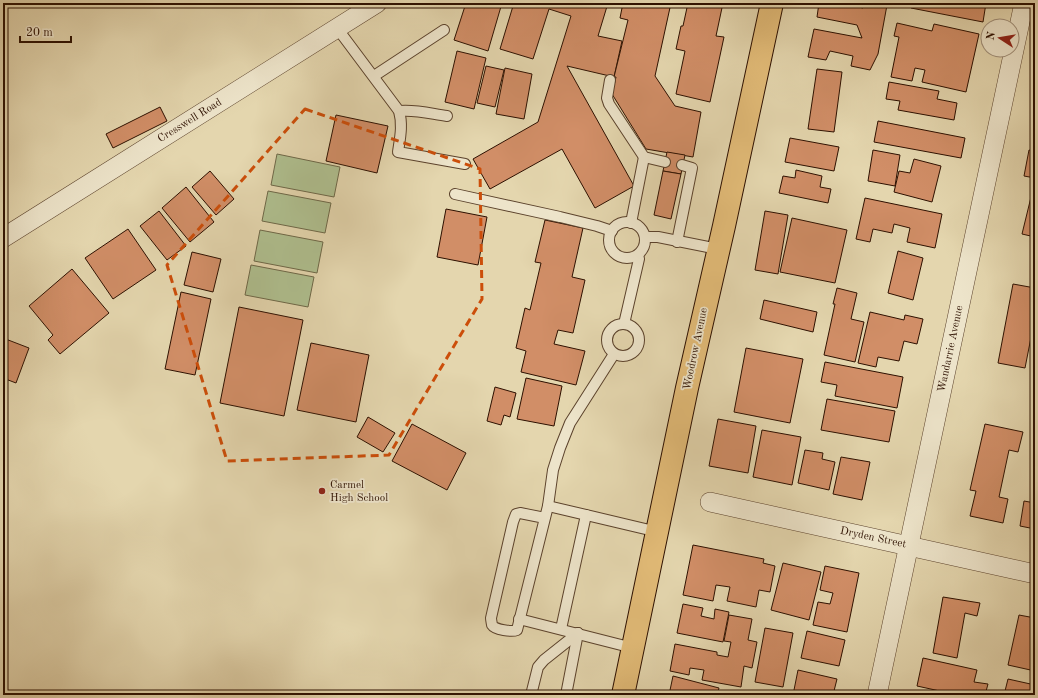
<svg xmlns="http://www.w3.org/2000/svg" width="1038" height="698" font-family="'Old Standard TT',serif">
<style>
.green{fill:#afbf8f;stroke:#6e6848}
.building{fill:#d18e67;stroke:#2d1000}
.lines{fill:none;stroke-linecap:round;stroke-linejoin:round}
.lane-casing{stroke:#5b422c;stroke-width:12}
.street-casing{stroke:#5b422c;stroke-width:20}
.primary-casing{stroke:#2d1000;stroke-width:24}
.lane{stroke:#ede4ca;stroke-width:10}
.street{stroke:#ede4ca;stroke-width:19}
.primary{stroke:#e2bb77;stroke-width:22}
.marked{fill:none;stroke:#cc4e0a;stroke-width:3;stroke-dasharray:8 5;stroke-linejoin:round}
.poi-dot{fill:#8f2418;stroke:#ede4ca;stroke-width:1.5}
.labels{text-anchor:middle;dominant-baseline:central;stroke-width:3.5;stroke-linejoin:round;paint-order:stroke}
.street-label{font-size:11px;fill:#2d1000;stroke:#ede4ca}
.poi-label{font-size:11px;fill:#2d1000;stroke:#ede4ca;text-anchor:start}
</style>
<rect width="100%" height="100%" fill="#e4d6ae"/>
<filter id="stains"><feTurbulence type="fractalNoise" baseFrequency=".005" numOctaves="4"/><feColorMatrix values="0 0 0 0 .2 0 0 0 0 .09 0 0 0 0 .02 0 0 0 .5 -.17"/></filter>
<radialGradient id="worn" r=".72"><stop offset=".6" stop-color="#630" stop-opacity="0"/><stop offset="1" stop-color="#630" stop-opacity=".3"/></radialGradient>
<!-- green -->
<g class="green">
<polygon points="277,154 340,167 334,197 271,185"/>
<polygon points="268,191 331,203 325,233 262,221"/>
<polygon points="260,230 323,242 317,273 254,261"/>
<polygon points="251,265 314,277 308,307 245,295"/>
</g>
<!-- building -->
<g class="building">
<polygon points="466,3 502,3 488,51 454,40"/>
<polygon points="503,3 608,3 598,36 622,41 614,77 567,66 634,186 595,208 562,149 490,189 473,159 538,122 571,16 549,9 533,59 500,49 513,6"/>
<polygon points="623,3 671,3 655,76 675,106 701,112 693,157 646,149 612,94 616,77 614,77 628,20 620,18"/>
<polygon points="688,3 723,3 716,36 724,37 710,102 676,94 685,51 676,49 681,26 683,26"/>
<polygon points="819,3 841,3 863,8 866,3 887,5 878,54 870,70 851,66 853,56 830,51 826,60 808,57 814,29 862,38 857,25 817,17"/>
<polygon points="912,3 986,3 983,22 911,8"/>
<polygon points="897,23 932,31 934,24 979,34 966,92 922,82 925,70 915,68 912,81 891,77 899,37 894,36"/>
<polygon points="457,51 486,58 474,109 445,102"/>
<polygon points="486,66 504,70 495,107 477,103"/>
<polygon points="505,68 532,74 524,119 496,114"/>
<polygon points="817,69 842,72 834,132 808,129"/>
<polygon points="889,82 939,91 937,99 957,103 954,120 898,110 900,101 886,99"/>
<polygon points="160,107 167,121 113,148 106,134"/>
<polygon points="336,115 388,126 377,173 326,161"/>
<polygon points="878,121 965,138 961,158 874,142"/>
<polygon points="790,138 839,147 834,171 785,162"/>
<polygon points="873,150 900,155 895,186 868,181"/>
<polygon points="1029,150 1035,151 1035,178 1024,176"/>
<polygon points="667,152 685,155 681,174 663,171"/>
<polygon points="914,159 941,166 932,202 894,192 899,171 910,173"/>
<polygon points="796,170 822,176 820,187 831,189 828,203 779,193 783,176 795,178"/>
<polygon points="210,171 234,199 216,215 192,187"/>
<polygon points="663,171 681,174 671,219 654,215"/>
<polygon points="186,187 214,222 190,242 162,208"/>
<polygon points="1032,193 1035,194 1035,237 1022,234"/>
<polygon points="865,198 942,214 935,248 907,242 910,228 894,224 892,233 873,229 870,242 856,239"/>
<polygon points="446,209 487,217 478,265 437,257"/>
<polygon points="159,211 186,246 167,260 140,226"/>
<polygon points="765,211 788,215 778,274 755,270"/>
<polygon points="792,218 847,230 835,283 780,272"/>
<polygon points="545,220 583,228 572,277 585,280 573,333 558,330 554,344 585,351 576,385 521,372 526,351 516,348 525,308 530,310 541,263 535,262"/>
<polygon points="128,229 156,270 113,299 85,258"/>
<polygon points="898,251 923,258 913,300 888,293"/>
<polygon points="192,252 221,259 213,292 184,285"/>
<polygon points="72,269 109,313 60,354 48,340 53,335 29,306"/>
<polygon points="1013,284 1035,288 1035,317 1025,368 998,363"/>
<polygon points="837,288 857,293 851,319 864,322 855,362 824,355 835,304 833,304"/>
<polygon points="181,292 211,299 195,375 165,369"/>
<polygon points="764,300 817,312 813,332 760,319"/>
<polygon points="239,307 303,320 284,416 220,403"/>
<polygon points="870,312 904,320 905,315 923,319 917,344 904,341 899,361 878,357 876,367 858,363"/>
<polygon points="3,338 29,348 16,383 3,378"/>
<polygon points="311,343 369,355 356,422 297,410"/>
<polygon points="746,348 803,359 790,423 734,412"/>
<polygon points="825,362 903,377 897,408 835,396 837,385 821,382"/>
<polygon points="526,378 562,386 554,426 517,419"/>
<polygon points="495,387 516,393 510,417 504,415 501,425 487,421"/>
<polygon points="827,399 895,411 889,442 821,430"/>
<polygon points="368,417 395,433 383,452 357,437"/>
<polygon points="718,419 756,426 748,473 709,466"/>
<polygon points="412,424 466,453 447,490 392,461"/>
<polygon points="985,424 1023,432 1018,452 1009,450 999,497 1008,499 1003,523 970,516 976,491 970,490"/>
<polygon points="762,430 801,437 792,485 753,477"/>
<polygon points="805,450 823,453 822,459 835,462 829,490 798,483"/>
<polygon points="841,457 870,462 862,500 833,494"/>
<polygon points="1024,501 1035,503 1035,529 1020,526"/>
<polygon points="693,545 764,559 763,563 775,566 770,592 759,590 756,607 727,601 730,587 716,585 713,601 683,595"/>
<polygon points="783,563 821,572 809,620 771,610"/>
<polygon points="825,566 859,573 847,632 813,625 818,602 830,604 833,593 820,590"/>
<polygon points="943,597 980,603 977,616 965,613 957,658 933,653"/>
<polygon points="683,604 703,608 701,616 714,619 715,609 729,612 723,642 677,633"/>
<polygon points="729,615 752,619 748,640 757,642 752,668 744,666 741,687 702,680 704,670 690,668 689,675 670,671 675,644 717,652 717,655 728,657 731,642 724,641"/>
<polygon points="1019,615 1035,618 1035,671 1008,665"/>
<polygon points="765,628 793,633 783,687 755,682"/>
<polygon points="807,631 845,640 839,666 801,658"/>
<polygon points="923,658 977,670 974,682 988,684 985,695 958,695 917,686"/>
<polygon points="798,670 837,679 833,695 793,695"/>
<polygon points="673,676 719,688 717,695 669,695"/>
<polygon points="1008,679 1035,685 1035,695 1004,695"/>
<polygon points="752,691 773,695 751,695"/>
</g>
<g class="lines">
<defs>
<g id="lane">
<path d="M337 28 399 111C403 125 400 138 398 152L465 164"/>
<polyline points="374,76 444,30"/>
<polyline points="610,80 607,98 609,104 644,157 665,162"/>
<path d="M399 111C415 109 432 114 447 116"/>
<polyline points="455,194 560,217 597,226 612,231"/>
<circle cx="627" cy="240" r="18"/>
<polyline points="631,223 644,157"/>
<polyline points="645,237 658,237 718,249"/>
<polyline points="677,242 692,168 682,165"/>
<polyline points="624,324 639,259 638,255"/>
<circle cx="623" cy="340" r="16"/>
<polyline points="548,506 658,532"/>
<path d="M545 518 520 513 516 514 513 522 491 618C491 620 492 624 492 625 495 630 512 632 517 630L548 506 553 470 560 448 570 423 614 354"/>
<polyline points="519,619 633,648"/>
<polyline points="561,629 586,515"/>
<polyline points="531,695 538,667 544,660 578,633"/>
<polyline points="566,695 578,633"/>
</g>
<g id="street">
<polyline points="3,238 377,3"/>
<polyline points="710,502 1035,574"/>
<polyline points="877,695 1024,3"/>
</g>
<polyline id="primary" points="623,695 687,388 724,226 772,3"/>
</defs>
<!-- lane casing -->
<use href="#lane" class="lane-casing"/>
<!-- street casing -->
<use href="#street" class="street-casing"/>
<!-- primary casing -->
<use href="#primary" class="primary-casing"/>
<!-- lane -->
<use href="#lane" class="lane"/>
<!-- street -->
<use href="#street" class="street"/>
<!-- primary -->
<use href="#primary" class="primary"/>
</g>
<!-- marked area -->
<path class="marked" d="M305 109 480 169 482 299 389 455 227 461 167 265Z"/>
<!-- markers -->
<circle class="poi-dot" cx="322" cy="491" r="4"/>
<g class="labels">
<!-- street labels -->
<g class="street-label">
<text transform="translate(190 121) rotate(-32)">Cresswell Road</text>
<text transform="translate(696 349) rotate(-78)">Woodrow Avenue</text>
<text transform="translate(951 349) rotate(-78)">Wandarrie Avenue</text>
<text transform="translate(873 538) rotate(12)">Dryden Street</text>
</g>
<!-- poi labels -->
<g class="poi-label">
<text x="330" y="485">Carmel<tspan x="330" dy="13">High School</tspan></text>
</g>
</g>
<!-- margin -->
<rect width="1038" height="698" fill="none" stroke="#e4d6ae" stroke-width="16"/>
<rect x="4" y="4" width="1030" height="690" fill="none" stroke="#2d1000" stroke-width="2"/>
<rect x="8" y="8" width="1022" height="682" fill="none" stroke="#2d1000"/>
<!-- north arrow -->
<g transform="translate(1000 38) rotate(282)"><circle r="19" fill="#ede4ca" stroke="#a08f79"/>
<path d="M0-3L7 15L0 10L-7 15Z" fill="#8f2418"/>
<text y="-6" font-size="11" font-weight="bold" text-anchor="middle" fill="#2d1000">N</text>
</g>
<!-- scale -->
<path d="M20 36v6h51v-6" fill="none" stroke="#2d1000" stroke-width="2"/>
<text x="26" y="36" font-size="12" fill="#2d1000" stroke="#ede4ca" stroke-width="3" paint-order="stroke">20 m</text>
<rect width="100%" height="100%" filter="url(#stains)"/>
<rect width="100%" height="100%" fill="url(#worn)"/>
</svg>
